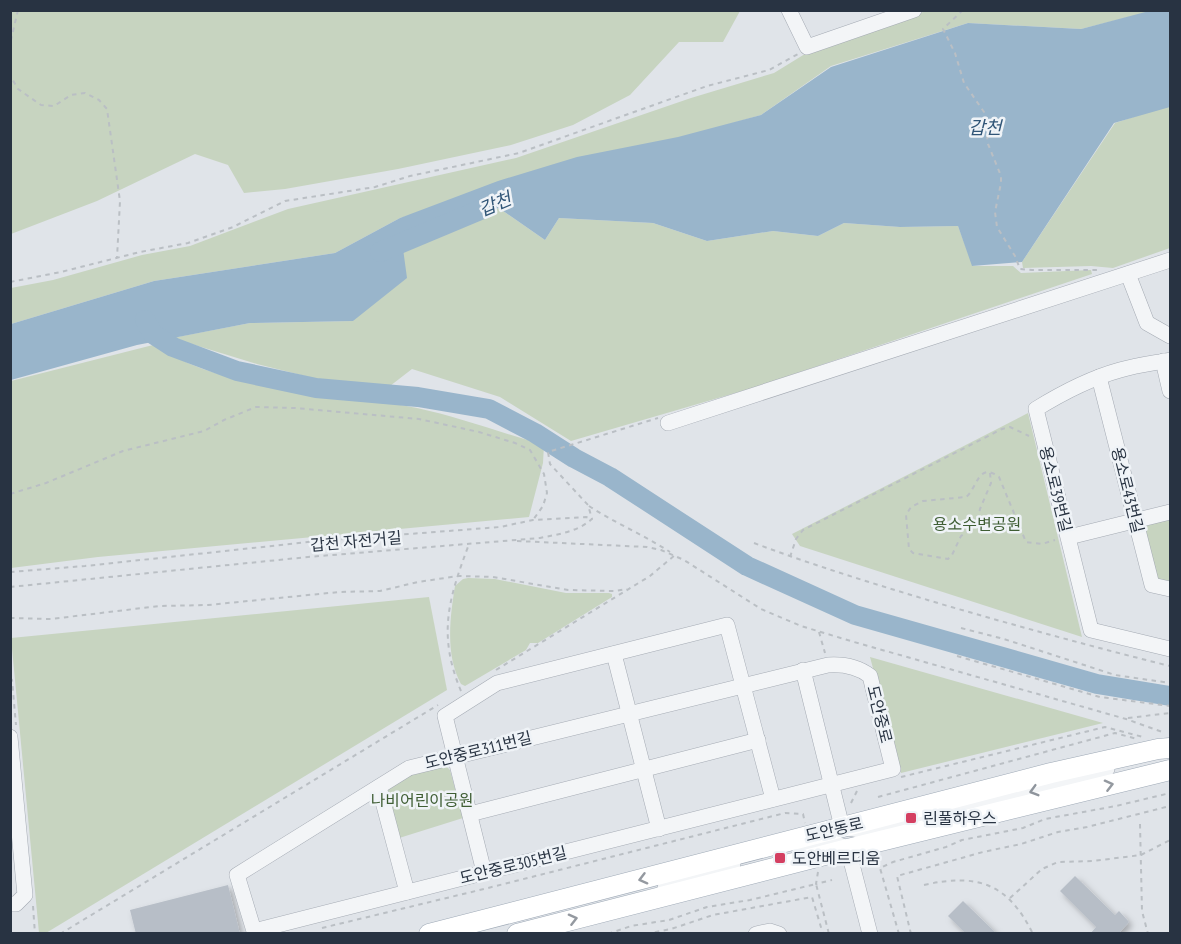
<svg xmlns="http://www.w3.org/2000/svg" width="1181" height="944" font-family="'PT Sans Narrow','Noto Sans KR',sans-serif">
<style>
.green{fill:#c7d4c0}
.water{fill:#99b5cb}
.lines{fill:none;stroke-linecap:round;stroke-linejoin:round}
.river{stroke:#99b5cb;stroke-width:20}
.building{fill:#b7bec7;filter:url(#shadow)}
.minor-casing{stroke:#a5abb4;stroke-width:16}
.major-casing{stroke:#9ea9b6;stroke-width:21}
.path{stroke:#babfc4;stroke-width:2;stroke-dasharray:4.5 4.5;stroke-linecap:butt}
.minor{stroke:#f3f5f7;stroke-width:15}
.major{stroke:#fff;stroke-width:20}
.oneway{stroke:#9499a0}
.oneway2{stroke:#8e949c}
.poi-dot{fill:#d43f61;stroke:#eff3f7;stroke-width:2}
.labels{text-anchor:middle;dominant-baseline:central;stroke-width:5;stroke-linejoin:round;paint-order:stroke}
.street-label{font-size:16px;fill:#283342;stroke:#eff3f7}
.park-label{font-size:16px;fill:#3f5e34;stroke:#eff3f7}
.poi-label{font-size:16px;fill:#283342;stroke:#eff3f7;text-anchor:start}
.water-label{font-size:18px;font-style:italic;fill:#305577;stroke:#eff3f7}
</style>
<defs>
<filter id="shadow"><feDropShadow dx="3.5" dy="3.5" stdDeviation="3" flood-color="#0004"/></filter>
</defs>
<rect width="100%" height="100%" fill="#e0e4e9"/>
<!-- green -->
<g class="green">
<polygon points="11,10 739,10 740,11 723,42 679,42 630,95 573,125 511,145 398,169 285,189 244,193 228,165 195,154 97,201 11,234"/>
<polygon points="926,11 1153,11 1081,29 968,23 831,66 761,115 400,218 335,253 154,281 11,324 11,288 53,280 142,255 190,246 288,209 516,158 691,98 774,73 813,49"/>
<polygon points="1164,107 1170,107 1170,248 1113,268 1091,266 1023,268 1022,262 1115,123"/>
<polygon points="499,208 545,240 559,218 653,223 707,241 773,231 818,236 844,223 900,227 958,226 973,266 1013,266 1021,273 1091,270 1092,274 749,389 571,441 500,397 412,369 390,386 341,385 257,364 172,338 250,323 353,321 401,235"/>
<path d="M153 345C232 394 328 390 417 408 459 417 502 433 544 445L543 463 529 517 98 557 11 568V381Z"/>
<polygon points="1028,413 1082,637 800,546 792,534"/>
<polygon points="1170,519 1170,582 1155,579 1144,525"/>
<path d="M468 578 495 579 566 593H609L612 594V597L538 643H530L526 650 465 686 461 684C445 655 450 617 455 586L463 579Z"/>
<polygon points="429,597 447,690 46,933 39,933 11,638"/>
<polygon points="870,657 1103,723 901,773"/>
<path d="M444 764 450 770 463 818 396 839 385 793C392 774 426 769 444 764Z"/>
</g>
<!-- water -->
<polygon class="water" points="1153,10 1170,11 1170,107 1114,123 1022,262 972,266 958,226 900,227 844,223 818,236 773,231 707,241 653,223 559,218 545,240 499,208 401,234 407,278 353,321 250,323 137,345 11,380 11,324 154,281 335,253 400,218 498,181 577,157 678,137 761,115 831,67 968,23 1081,29"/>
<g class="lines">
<!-- river -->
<g class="river">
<polyline points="380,252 485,208"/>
<polyline points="145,320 153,334 173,347 237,371 316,388 418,397 489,409 535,433 574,458 610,477 747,566 855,615 1097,684 1170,696"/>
</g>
</g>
<!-- building -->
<g class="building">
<polygon points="1075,876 1115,915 1119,911 1129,922 1118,934 1090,934 1096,927 1060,891"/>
<polygon points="228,885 240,934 136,934 130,910"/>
<polygon points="963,901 997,934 966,934 948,916"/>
</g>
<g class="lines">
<defs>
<g id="minor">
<polyline points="789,10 807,47 914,10"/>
<polyline points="1128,274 1147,323 1170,336"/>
<path d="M1170 360C1154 363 1137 365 1120 370 1091 378 1062 393 1036 409L1091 630 1170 649"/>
<polyline points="1163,361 1170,391"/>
<polyline points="1099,377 1152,585 1170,589"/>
<polyline points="668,423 1170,260"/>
<polyline points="1069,537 1170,512"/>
<polyline points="614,654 659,829"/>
<polyline points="803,670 842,827 872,832 887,829 953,813 1107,769"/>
<polyline points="10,737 25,895 16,904 10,904"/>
<polyline points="379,787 407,892"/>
<polyline points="470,814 758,740"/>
<path d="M800 847C817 843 833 839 848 849L870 934"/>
<polyline points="484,872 445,716 497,683 727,625 773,799"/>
<polyline points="665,888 733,864"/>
<path d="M254 931 893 769 870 676C857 666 843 664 828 665L409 768 237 875 254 931 255 934"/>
<polyline points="756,934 770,931 779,934"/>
</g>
<g id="major">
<polyline points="429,934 1051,773 1158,749 1170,748"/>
<polyline points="517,934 848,849 1170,770"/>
</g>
</defs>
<!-- minor casing -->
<use href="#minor" class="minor-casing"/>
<!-- major casing -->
<use href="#major" class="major-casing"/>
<!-- path -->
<g class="path">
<polyline points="18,10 11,40 11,77 18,89 41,105 54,106 71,95 85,93 99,100 107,109 120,201 117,258"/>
<polyline points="963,10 943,29 955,53 964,83 984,112 988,144 1001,176 1001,183 995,212 997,227 1015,256 1020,269 1032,270 1098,270"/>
<polyline points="10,282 61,272 140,252 188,243 233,227 285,201 375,187 410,176 519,153 707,86 769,70 798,54"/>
<path d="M990 473 991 483 980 509 977 525 961 536 952 555 948 559 913 553 909 549 906 515 911 507 923 501 966 497C977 489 978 461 999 477L1026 542 1042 544 1055 540"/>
<polyline points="10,494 46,483 123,451 204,431 224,420 256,407 295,408 419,419 479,432 515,443 530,450 544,474 547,493 543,506 533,520"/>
<path d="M589 506C615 523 644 535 670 552"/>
<polyline points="517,541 647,547 661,550 684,560 761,609 801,626 854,642 1126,719 1165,733"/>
<path d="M754 543C815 566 878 585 941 604 1017 626 1093 647 1170 666"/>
<polyline points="790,557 796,539 803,530 1002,429 1010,427 1029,436"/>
<polyline points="10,572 85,566 318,541 500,527 533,520 586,517 592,519"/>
<path d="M10 587 308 557 540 538C559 534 577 532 592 519L588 505 550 464 548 452 658 418"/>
<polyline points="10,618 51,619 159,606 208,605 339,592 380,591 418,582 458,576 493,577 568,590 614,591 627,589"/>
<polyline points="961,628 1004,639 1115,675 1170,683"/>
<polyline points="819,632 825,653"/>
<polyline points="957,656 1100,697 1170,706"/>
<polyline points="496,670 650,576 675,555"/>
<polyline points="10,678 12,680 16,725"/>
<path d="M461 691C437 634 449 598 469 544"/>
<polyline points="1128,718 1170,713"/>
<polyline points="901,777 1105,727 1143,737"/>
<polyline points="878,797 1115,733 1137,739"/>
<polyline points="851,803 857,791"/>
<polyline points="1140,824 1142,911 1148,934"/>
<polyline points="818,872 816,884 832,880"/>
<path d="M924 885C977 873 1008 883 1033 934"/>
<polyline points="1010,898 1042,869 1058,862 1093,861 1141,855 1170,840"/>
<polyline points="33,906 35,934"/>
<polyline points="322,928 488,888 785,813 803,814 805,823"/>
<polyline points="60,934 438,705"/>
<polyline points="608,934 631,926 669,920 707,907 750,900 816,884 829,934"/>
<polyline points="646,934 671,929 713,915 812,897 823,934"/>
<polyline points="899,934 880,868 893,862 946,847 962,840 1023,828 1045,819 1116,806 1170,793"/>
<polyline points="911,934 897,876 983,852 1021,844 1058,832 1087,827 1170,806"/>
</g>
<!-- minor -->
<use href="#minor" class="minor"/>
<!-- major -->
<use href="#major" class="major"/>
</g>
<!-- one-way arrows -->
<defs><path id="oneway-chevron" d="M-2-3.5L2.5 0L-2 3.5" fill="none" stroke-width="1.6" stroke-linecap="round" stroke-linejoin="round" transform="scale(1.5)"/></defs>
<g class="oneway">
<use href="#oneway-chevron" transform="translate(1109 785) rotate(-14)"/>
<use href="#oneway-chevron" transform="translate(643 879) rotate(165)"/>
<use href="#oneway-chevron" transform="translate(573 919) rotate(-14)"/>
</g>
<use class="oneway2" href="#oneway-chevron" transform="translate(1034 791) rotate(164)"/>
<!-- markers -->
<g class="poi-dot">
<rect x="905" y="812" width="12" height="12" rx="3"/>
<rect x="774" y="852" width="12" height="12" rx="3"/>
</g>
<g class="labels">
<!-- street labels -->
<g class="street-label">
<text transform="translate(1056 489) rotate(76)">용소로39번길</text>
<text transform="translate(1128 490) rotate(76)">용소로43번길</text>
<text transform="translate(356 541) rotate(-5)">갑천 자전거길</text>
<text transform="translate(880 714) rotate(76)">도안중로</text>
<text transform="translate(478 750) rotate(-14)">도안중로311번길</text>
<text transform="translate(834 829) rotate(-13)">도안동로</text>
<text transform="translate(513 865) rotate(-14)">도안중로305번길</text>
</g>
<!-- park labels -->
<g class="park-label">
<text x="977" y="524">용소수변공원</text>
<text x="422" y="800">나비어린이공원</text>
</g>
<!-- poi labels -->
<g class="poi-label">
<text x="923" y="818">린풀하우스</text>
<text x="792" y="858">도안베르디움</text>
</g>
<!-- water labels -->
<g class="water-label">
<text x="985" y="127">갑천</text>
<text transform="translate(495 204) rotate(-23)">갑천</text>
</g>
</g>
<!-- border -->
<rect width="1181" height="944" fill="none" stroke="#283342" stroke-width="24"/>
</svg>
